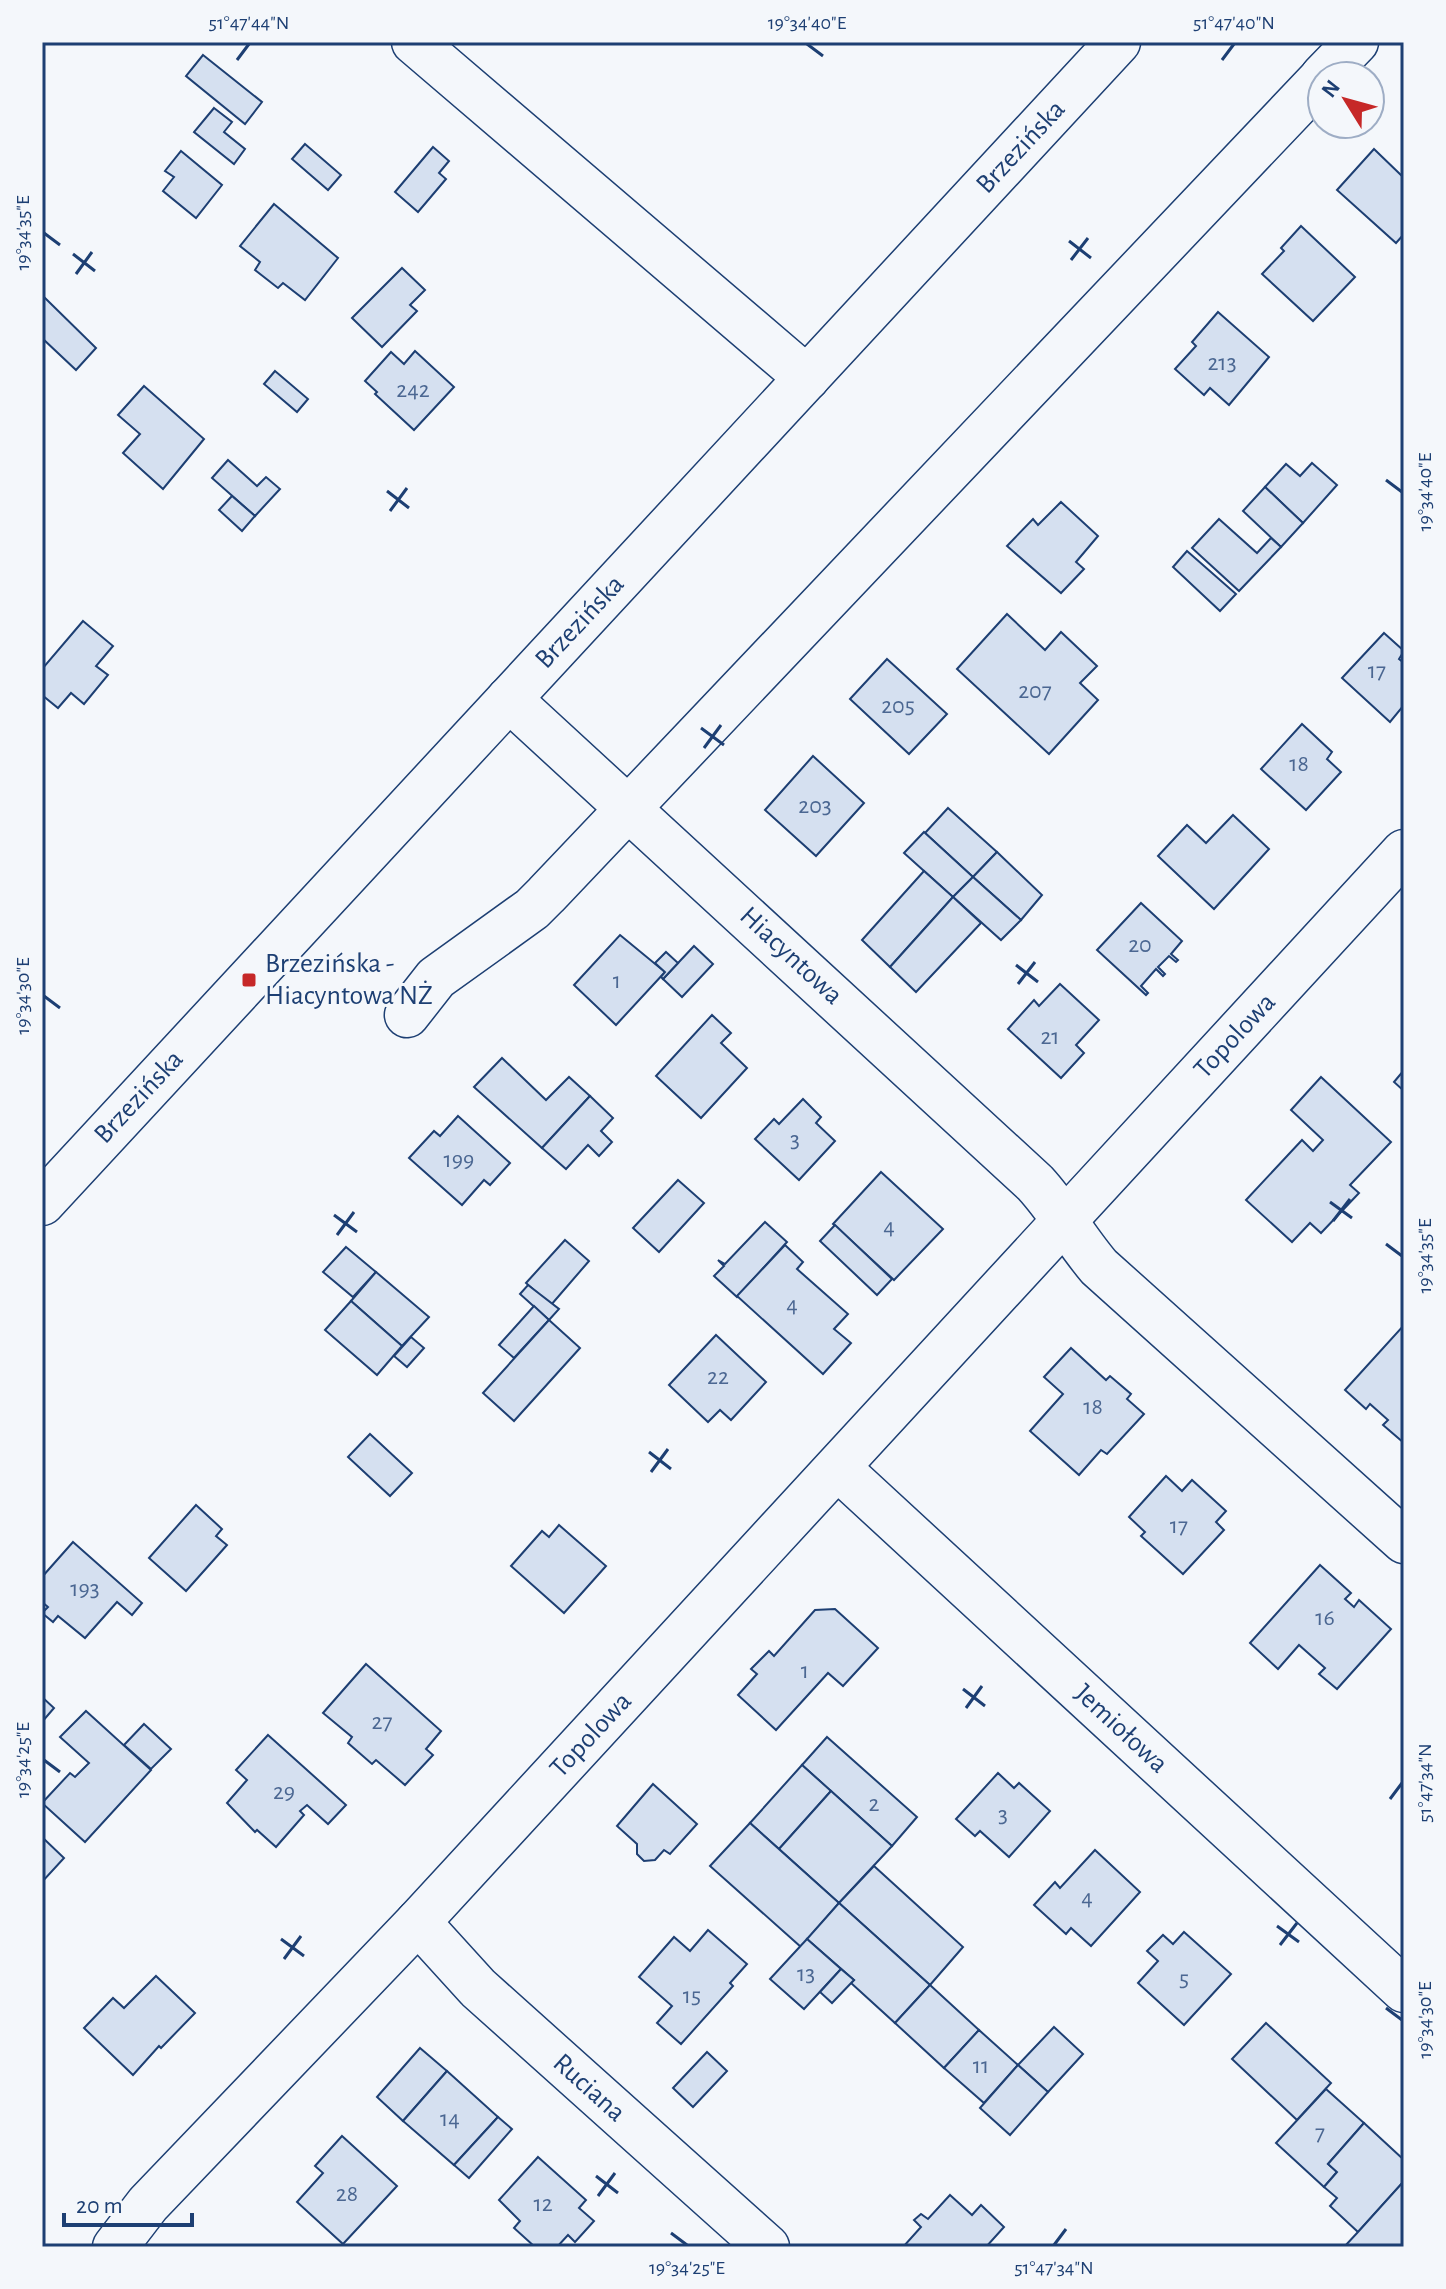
<svg xmlns="http://www.w3.org/2000/svg" width="1446" height="2289" font-family="'Alegreya Sans',sans-serif">
<style>
.building{fill:#d5e0f0;stroke:#1d3f73;stroke-width:2}
.lines{fill:none;stroke-linecap:round;stroke-linejoin:round}
.minor-casing{stroke:#1d3f73;stroke-width:47}
.major-casing{stroke:#1d3f73;stroke-width:47}
.minor{stroke:#f4f7fb;stroke-width:44}
.major{stroke:#f4f7fb;stroke-width:44}
.ticks{fill:none;stroke:#1d3f73;stroke-width:3}
.poi-dot{fill:#c62828;stroke:#f4f7fb;stroke-width:3}
.labels{text-anchor:middle;dominant-baseline:central;stroke-width:6;stroke-linejoin:round;paint-order:stroke}
.number-label{font-size:24px;fill:#4b6792}
.street-label{font-size:28px;fill:#1d3f73;stroke:#f4f7fb}
.poi-label{font-size:28px;fill:#1d3f73;stroke:#f4f7fb;text-anchor:start}
.neatline{fill:none;stroke:#1d3f73;stroke-width:3}
.ticks-label{font-size:20px;text-anchor:middle;fill:#1d3f73}
</style>
<rect width="100%" height="100%" fill="#f4f7fb"/>
<!-- building -->
<g class="building">
<polygon points="203,55 262,102 245,124 186,76"/>
<polygon points="214,108 232,122 224,132 245,149 234,164 194,132"/>
<polygon points="305,144 341,175 328,190 292,159"/>
<polygon points="433,147 449,161 439,173 446,179 418,212 395,192"/>
<polygon points="1374,149 1404,178 1404,234 1396,243 1337,190"/>
<polygon points="181,151 222,185 196,218 163,191 174,177 165,171"/>
<polygon points="274,204 338,258 305,300 283,283 278,288 255,270 260,262 240,246"/>
<polygon points="1301,226 1355,277 1313,321 1262,274 1284,251 1281,248"/>
<polygon points="402,268 425,290 410,305 417,311 382,347 352,318"/>
<polygon points="44,297 96,348 76,370 42,338"/>
<polygon points="1218,312 1269,357 1229,405 1210,388 1204,395 1175,369 1196,346 1192,342"/>
<polygon points="415,351 454,387 414,430 375,394 377,392 365,381 391,352 404,364"/>
<polygon points="275,371 308,399 297,412 264,384"/>
<polygon points="144,386 204,439 163,489 123,453 140,434 118,415"/>
<polygon points="228,460 257,486 266,477 280,489 255,516 212,478"/>
<polygon points="1312,463 1337,485 1303,523 1265,487 1286,464 1300,476"/>
<polygon points="1265,487 1303,523 1281,547 1243,511"/>
<polygon points="232,496 255,516 242,531 219,510"/>
<polygon points="1061,502 1098,536 1076,562 1084,569 1061,593 1007,546 1033,519 1038,525"/>
<polygon points="1219,519 1257,553 1271,538 1281,547 1239,591 1192,548"/>
<polygon points="1187,551 1236,594 1220,611 1173,567"/>
<polygon points="1007,614 1045,650 1061,632 1097,666 1080,683 1098,700 1049,754 957,669"/>
<polygon points="83,621 113,646 96,666 108,675 84,704 71,693 58,708 42,695 42,669"/>
<polygon points="1384,633 1404,651 1399,659 1404,663 1404,705 1390,722 1342,678"/>
<polygon points="887,659 947,714 909,754 850,699"/>
<polygon points="1302,724 1332,752 1327,759 1341,772 1306,810 1261,769"/>
<polygon points="813,756 864,803 816,856 765,810"/>
<polygon points="948,808 997,852 973,877 925,833"/>
<polygon points="1233,815 1269,849 1214,909 1158,856 1187,825 1206,843"/>
<polygon points="924,832 973,877 953,897 904,853"/>
<polygon points="997,852 1042,895 1021,920 973,877"/>
<polygon points="924,871 953,897 890,967 862,940"/>
<polygon points="973,877 1021,920 1001,940 953,897"/>
<polygon points="953,897 981,923 916,992 890,967"/>
<polygon points="1141,903 1182,941 1171,954 1178,960 1176,962 1169,956 1158,967 1165,974 1163,976 1156,969 1141,986 1148,993 1146,995 1097,950"/>
<polygon points="620,935 665,972 616,1025 574,985"/>
<polygon points="694,946 713,964 682,997 663,979"/>
<polygon points="666,952 678,963 663,979 661,977 665,972 655,963"/>
<polygon points="1060,984 1099,1020 1076,1045 1084,1053 1061,1078 1008,1029 1034,1000 1039,1006"/>
<polygon points="712,1015 731,1033 721,1043 747,1068 701,1118 656,1076"/>
<polygon points="502,1058 546,1100 569,1077 590,1096 542,1148 474,1087"/>
<polygon points="1404,1070 1404,1091 1394,1082"/>
<polygon points="1321,1077 1391,1142 1350,1185 1359,1193 1321,1233 1310,1223 1292,1242 1246,1200 1302,1140 1313,1151 1323,1140 1291,1110"/>
<polygon points="590,1096 613,1118 601,1131 612,1142 599,1156 588,1145 566,1169 542,1148"/>
<polygon points="803,1099 821,1117 816,1123 835,1141 799,1180 755,1139 774,1119 779,1124"/>
<polygon points="458,1116 510,1163 490,1185 484,1180 462,1205 409,1158 434,1131 440,1136"/>
<polygon points="881,1172 943,1229 894,1280 833,1224"/>
<polygon points="678,1180 704,1203 659,1252 633,1228"/>
<polygon points="765,1222 787,1242 737,1297 714,1276 724,1266 718,1260 725,1264"/>
<polygon points="835,1225 892,1279 877,1295 820,1241"/>
<polygon points="565,1240 589,1261 551,1305 526,1283"/>
<polygon points="785,1245 803,1262 797,1269 848,1314 834,1329 851,1343 823,1374 737,1296"/>
<polygon points="346,1247 376,1272 353,1297 323,1272"/>
<polygon points="376,1272 429,1317 402,1346 351,1301"/>
<polygon points="528,1285 559,1309 549,1320 520,1294"/>
<polygon points="351,1301 402,1346 377,1375 325,1330"/>
<polygon points="534,1306 549,1320 514,1358 499,1345"/>
<polygon points="549,1320 580,1348 514,1421 483,1393"/>
<polygon points="1404,1325 1404,1443 1383,1425 1388,1420 1370,1404 1366,1409 1345,1390"/>
<polygon points="716,1335 766,1382 731,1420 720,1410 708,1422 669,1385"/>
<polygon points="411,1337 424,1348 407,1367 394,1356"/>
<polygon points="1071,1348 1106,1380 1110,1376 1131,1394 1127,1399 1144,1414 1107,1454 1101,1450 1079,1475 1030,1431 1063,1394 1044,1377"/>
<polygon points="370,1434 412,1473 390,1496 348,1457"/>
<polygon points="1166,1476 1182,1491 1192,1480 1226,1511 1216,1522 1224,1530 1183,1574 1141,1536 1145,1532 1129,1517"/>
<polygon points="196,1505 222,1529 216,1536 227,1545 186,1591 149,1558"/>
<polygon points="559,1525 606,1566 564,1613 511,1566 542,1531 549,1537"/>
<polygon points="73,1542 142,1603 132,1615 117,1602 85,1638 58,1616 53,1622 42,1613 48,1607 42,1602 42,1577"/>
<polygon points="1320,1565 1351,1593 1345,1599 1354,1607 1359,1600 1391,1629 1337,1689 1319,1674 1325,1668 1299,1645 1278,1669 1250,1643"/>
<polygon points="835,1609 878,1648 843,1686 828,1673 776,1730 738,1695 757,1674 751,1669 769,1651 774,1656 815,1610"/>
<polygon points="366,1664 441,1731 426,1749 433,1755 405,1785 376,1760 372,1764 348,1743 352,1737 323,1713"/>
<polygon points="42,1697 54,1708 42,1722"/>
<polygon points="86,1711 151,1770 85,1842 42,1803 70,1773 75,1777 89,1763 60,1737"/>
<polygon points="144,1724 171,1749 151,1769 124,1745"/>
<polygon points="268,1735 346,1805 328,1824 307,1805 300,1811 304,1815 276,1847 257,1830 255,1832 227,1803 247,1780 236,1770"/>
<polygon points="827,1737 917,1817 892,1846 802,1765"/>
<polygon points="802,1765 831,1791 779,1849 750,1823"/>
<polygon points="998,1773 1014,1788 1019,1783 1050,1811 1009,1857 980,1831 975,1836 956,1819"/>
<polygon points="653,1784 697,1824 670,1854 664,1850 655,1860 644,1861 637,1854 637,1844 617,1826"/>
<polygon points="831,1791 892,1846 839,1903 779,1849"/>
<polygon points="750,1823 839,1903 801,1947 710,1866"/>
<polygon points="42,1837 64,1858 42,1882"/>
<polygon points="1095,1850 1140,1892 1091,1946 1071,1928 1066,1934 1034,1905 1055,1882 1060,1888"/>
<polygon points="874,1866 963,1947 930,1985 839,1903"/>
<polygon points="839,1903 930,1985 895,2023 851,1983 854,1980 807,1939"/>
<polygon points="708,1930 747,1964 730,1983 733,1986 681,2044 657,2023 672,2006 639,1977 674,1937 690,1951"/>
<polygon points="1184,1932 1231,1974 1184,2025 1138,1983 1158,1961 1147,1951 1163,1935 1173,1944"/>
<polygon points="807,1939 841,1969 804,2009 770,1979"/>
<polygon points="841,1969 854,1980 832,2003 820,1992"/>
<polygon points="156,1976 195,2013 161,2048 159,2046 133,2075 84,2028 113,1998 124,2008"/>
<polygon points="930,1985 979,2030 944,2068 895,2023"/>
<polygon points="1266,2023 1331,2083 1297,2120 1232,2059"/>
<polygon points="1054,2027 1083,2054 1048,2092 1018,2065"/>
<polygon points="979,2030 1018,2065 984,2103 944,2068"/>
<polygon points="420,2048 447,2071 403,2121 377,2097"/>
<polygon points="707,2052 727,2071 693,2107 673,2088"/>
<polygon points="1018,2065 1048,2092 1010,2135 980,2108"/>
<polygon points="447,2071 498,2117 454,2165 403,2121"/>
<polygon points="1326,2089 1364,2123 1328,2164 1337,2172 1324,2187 1276,2143"/>
<polygon points="498,2117 512,2129 469,2178 454,2165"/>
<polygon points="1364,2123 1404,2160 1404,2181 1358,2232 1330,2206 1337,2198 1324,2187 1337,2172 1328,2164"/>
<polygon points="342,2136 397,2186 343,2244 297,2202 323,2173 315,2166"/>
<polygon points="538,2157 586,2200 579,2208 594,2221 575,2242 568,2235 557,2247 535,2247 514,2228 520,2221 499,2200"/>
<polygon points="1404,2181 1404,2247 1344,2247 1358,2232"/>
<polygon points="950,2195 972,2215 981,2205 1004,2227 986,2247 903,2247 921,2227 914,2220 921,2214 928,2219"/>
</g>
<g class="lines">
<defs>
<g id="minor">
<polyline points="414,42 807,378"/>
<polyline points="1323,76 1356,42"/>
<path d="M509 699 1035 1183C1059 1209 1076 1240 1099 1267L1404 1541"/>
<polyline points="407,1015 436,978 532,909 546,895 1322,78"/>
<polyline points="838,1468 1404,1990"/>
<polyline points="418,1922 478,1988 767,2247"/>
<polyline points="115,2247 148,2204 418,1922 1404,852"/>
</g>
<polyline id="major" points="42,1203 1118,42"/>
</defs>
<!-- minor casing -->
<use href="#minor" class="minor-casing"/>
<!-- major casing -->
<use href="#major" class="major-casing"/>
<!-- minor -->
<use href="#minor" class="minor"/>
<!-- major -->
<use href="#major" class="major"/>
</g>
<!-- ticks -->
<path class="ticks" d="M807 44 823 56M237 60 249 44M1222 60 1234 44M44 233 60 245M1069 241 1091 258M73 254 95 271M1071 260 1088 238M76 274 92 252M1386 480 1402 492M387 491 409 508M390 511 407 488M701 728 724 745M704 748 721 725M1016 965 1038 982M1018 984 1035 962M44 996 60 1008M1330 1202 1352 1218M334 1215 357 1232M1333 1221 1350 1199M337 1235 354 1212M1386 1244 1402 1256M649 1452 671 1469M651 1472 668 1449M963 1689 985 1706M966 1708 982 1686M44 1760 60 1772M1390 1799 1402 1783M1277 1926 1299 1942M281 1939 304 1956M1280 1945 1297 1923M284 1959 301 1936M1386 2008 1402 2020M596 2176 618 2193M598 2196 615 2173M671 2233 687 2245M1054 2245 1066 2229"/>
<!-- markers -->
<rect class="poi-dot" x="241" y="972" width="16" height="16" rx="4"/>
<g class="labels">
<!-- number labels -->
<g class="number-label">
<text x="1222" y="363">213</text>
<text x="413" y="390">242</text>
<text x="1377" y="671">17</text>
<text x="1035" y="691">207</text>
<text x="898" y="706">205</text>
<text x="1299" y="764">18</text>
<text x="815" y="806">203</text>
<text x="1140" y="945">20</text>
<text x="617" y="981">1</text>
<text x="1050" y="1037">21</text>
<text x="795" y="1140">3</text>
<text x="459" y="1160">199</text>
<text x="889" y="1227">4</text>
<text x="792" y="1305">4</text>
<text x="718" y="1377">22</text>
<text x="1093" y="1407">18</text>
<text x="1179" y="1526">17</text>
<text x="85" y="1589">193</text>
<text x="1325" y="1618">16</text>
<text x="805" y="1671">1</text>
<text x="382" y="1722">27</text>
<text x="284" y="1792">29</text>
<text x="874" y="1804">2</text>
<text x="1003" y="1815">3</text>
<text x="1087" y="1898">4</text>
<text x="806" y="1974">13</text>
<text x="1184" y="1979">5</text>
<text x="692" y="1996">15</text>
<text x="981" y="2066">11</text>
<text x="450" y="2119">14</text>
<text x="1320" y="2133">7</text>
<text x="347" y="2194">28</text>
<text x="543" y="2204">12</text>
</g>
<!-- street labels -->
<g class="street-label">
<text transform="translate(1021 147) rotate(-47)">Brzezińska</text>
<text transform="translate(580 622) rotate(-47)">Brzezińska</text>
<text transform="translate(791 956) rotate(43)">Hiacyntowa</text>
<text transform="translate(1235 1036) rotate(-47)">Topolowa</text>
<text transform="translate(139 1097) rotate(-47)">Brzezińska</text>
<text transform="translate(1121 1729) rotate(43)">Jemiołowa</text>
<text transform="translate(591 1735) rotate(-47)">Topolowa</text>
<text transform="translate(589 2088) rotate(42)">Ruciana</text>
</g>
<!-- poi labels -->
<g class="poi-label">
<text x="265" y="964">Brzezińska -<tspan x="265" dy="32">Hiacyntowa NŻ</tspan></text>
</g>
</g>
<!-- border -->
<rect width="1446" height="2289" fill="none" stroke="#f4f7fb" stroke-width="88"/>
<!-- north arrow -->
<g transform="translate(1346 100) rotate(307)"><circle r="38" fill="#f4f7fb" stroke="#9eadc5" stroke-width="2"/>
<path d="M0-6L14 30L0 20L-14 30Z" fill="#c62828"/>
<text y="-12" font-size="22" font-weight="bold" text-anchor="middle" fill="#1d3f73">N</text>
</g>
<!-- scale -->
<path d="M64 2213v12h128v-12" fill="none" stroke="#1d3f73" stroke-width="4"/>
<text x="76" y="2213" font-size="24" fill="#1d3f73" stroke="#f4f7fb" stroke-width="6" paint-order="stroke">20 m</text>
<rect x="44" y="44" width="1358" height="2201" class="neatline"/>
<g class="ticks-label">
<text x="249" y="29">51°47'44"N</text>
<text x="807" y="29">19°34'40"E</text>
<text x="1234" y="29">51°47'40"N</text>
<text transform="translate(22 233) rotate(-90)" y="7">19°34'35"E</text>
<text transform="translate(1424 492) rotate(-90)" y="7">19°34'40"E</text>
<text transform="translate(22 996) rotate(-90)" y="7">19°34'30"E</text>
<text transform="translate(1424 1256) rotate(-90)" y="7">19°34'35"E</text>
<text transform="translate(22 1760) rotate(-90)" y="7">19°34'25"E</text>
<text transform="translate(1424 1783) rotate(-90)" y="7">51°47'34"N</text>
<text transform="translate(1424 2020) rotate(-90)" y="7">19°34'30"E</text>
<text x="687" y="2274">19°34'25"E</text>
<text x="1054" y="2274">51°47'34"N</text>
</g>
</svg>
